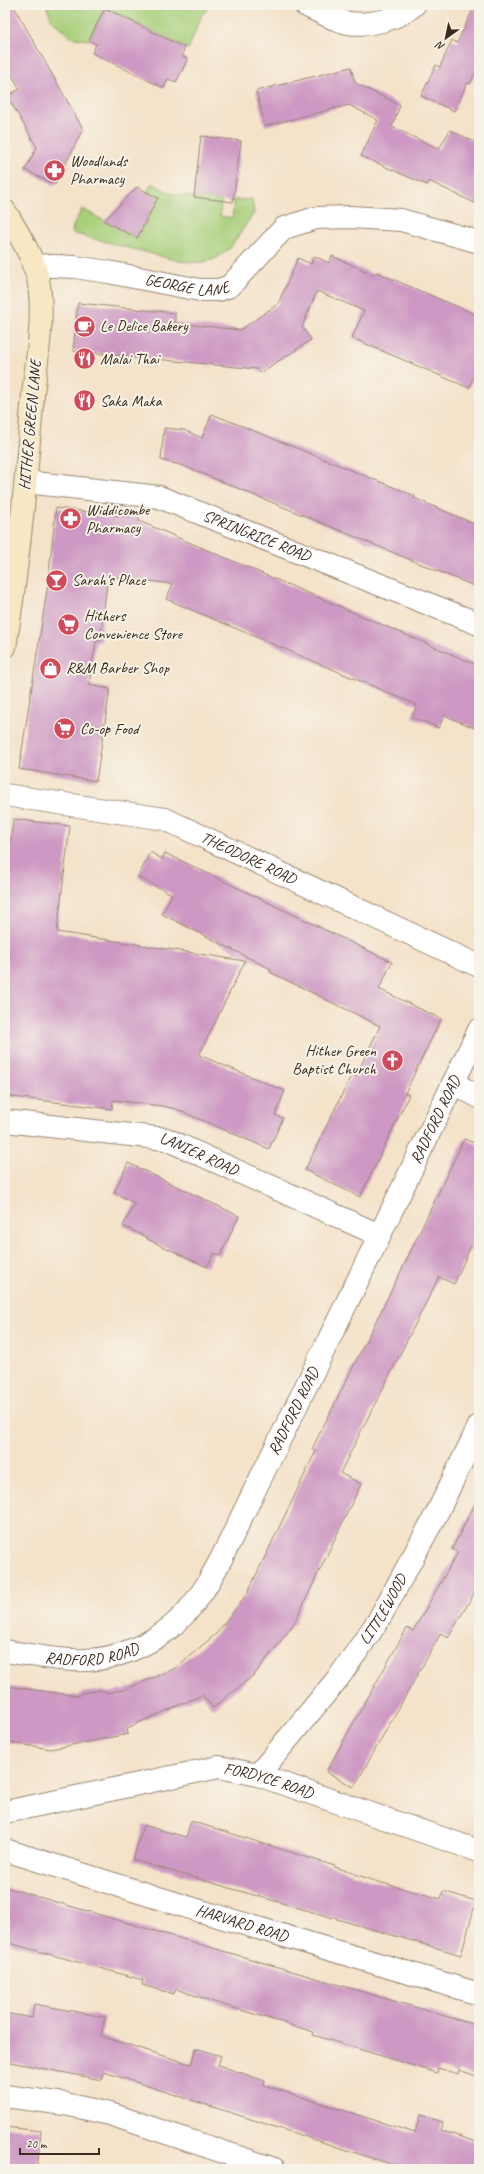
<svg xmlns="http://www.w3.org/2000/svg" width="484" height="2174" font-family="Caveat,sans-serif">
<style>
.green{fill:#a8cf7a;stroke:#727c4c}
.building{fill:#cd98c3}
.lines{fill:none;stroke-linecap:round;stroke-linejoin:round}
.street-casing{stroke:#988674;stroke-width:24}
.secondary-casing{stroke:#988674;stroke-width:24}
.street{stroke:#fff;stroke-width:22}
.secondary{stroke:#f7e8c3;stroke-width:22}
.labels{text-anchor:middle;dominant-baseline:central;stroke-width:4;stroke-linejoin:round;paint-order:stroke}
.poi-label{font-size:16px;fill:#3b2a1e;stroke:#f7f3e8;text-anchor:start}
.street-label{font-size:16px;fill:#3b2a1e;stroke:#f7f3e8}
</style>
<rect width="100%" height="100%" fill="#f7f3e8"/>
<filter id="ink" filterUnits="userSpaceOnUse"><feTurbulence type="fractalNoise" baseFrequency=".025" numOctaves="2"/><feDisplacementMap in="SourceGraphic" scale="8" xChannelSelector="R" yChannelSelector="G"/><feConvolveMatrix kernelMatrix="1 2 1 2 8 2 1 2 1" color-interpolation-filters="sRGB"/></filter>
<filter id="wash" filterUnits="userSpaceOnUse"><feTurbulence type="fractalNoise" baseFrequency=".012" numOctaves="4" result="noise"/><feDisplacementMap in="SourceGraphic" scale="16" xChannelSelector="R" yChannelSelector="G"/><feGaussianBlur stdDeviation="0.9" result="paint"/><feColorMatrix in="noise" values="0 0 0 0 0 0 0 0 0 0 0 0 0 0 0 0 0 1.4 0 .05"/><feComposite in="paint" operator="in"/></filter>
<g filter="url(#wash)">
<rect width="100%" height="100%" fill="#f4e2c9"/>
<!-- green -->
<g class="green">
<polygon points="46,5 208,5 206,11 202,15 188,49 105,8 89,40 70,37 52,20"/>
<polygon points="152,183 172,194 221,200 220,216 232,218 234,200 252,199 254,213 230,248 217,258 201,263 179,261 72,233 73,226 82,209 137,238 158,198 147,192"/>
</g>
<g id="blocks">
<!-- building -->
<g class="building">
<polygon points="5,5 13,5 83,129 55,185 25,170 37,147 7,96 20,89 5,63"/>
<polygon points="475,5 479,5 479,66 470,84 467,83 454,111 421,96 436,65 440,67 452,40 457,43"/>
<polygon points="105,8 185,48 181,56 188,59 176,82 168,79 164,88 92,53 96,44 89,40"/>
<polygon points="351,67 355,83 400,105 392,127 439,149 450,130 479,144 479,205 429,181 427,185 361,156 378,120 349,105 265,126 256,91"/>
<polygon points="201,136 241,141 233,202 194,197"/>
<polygon points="137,187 158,198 137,238 104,221"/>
<polygon points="314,256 329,263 332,256 374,275 376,272 479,316 479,364 469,388 352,338 364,311 317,291 302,327 311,340 260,373 257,369 73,351 78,303 175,313 175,323 240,330 278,304 298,258 311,264"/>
<polygon points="212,414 403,491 415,496 414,498 479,526 479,588 184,466 161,460 164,428 184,430 202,438"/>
<polygon points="56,508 139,518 139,521 479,666 479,730 444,715 439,728 412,717 417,705 166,599 173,584 108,576 100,641 96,641 89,685 110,689 96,781 19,769 47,590"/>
<polygon points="13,819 70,826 57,932 245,961 199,1055 285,1091 275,1115 283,1118 269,1149 176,1109 162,1106 113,1100 112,1109 5,1096 5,892"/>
<polygon points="150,852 162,859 165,853 392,962 379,989 441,1019 405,1093 409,1095 360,1197 305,1170 352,1074 356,1076 380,1026 270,972 271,969 162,914 172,894 138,877"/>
<polygon points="464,1139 479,1145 479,1250 471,1246 454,1284 439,1277 340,1473 361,1484 294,1624 255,1674 213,1708 202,1695 127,1728 128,1734 51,1749 5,1742 5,1686 79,1696 81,1693 104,1690 106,1693 124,1690 174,1669 216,1634 247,1594 316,1451 312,1449 404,1265"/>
<polygon points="128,1163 239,1216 220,1256 214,1253 207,1267 147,1239 148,1238 123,1226 135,1203 114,1193"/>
<polygon points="479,1496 479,1585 448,1638 441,1633 354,1787 326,1772 407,1628 413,1631 458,1552 452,1549"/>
<polygon points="191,1821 335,1866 335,1867 375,1881 441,1899 443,1891 476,1901 461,1955 133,1860 143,1825 186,1837"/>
<polygon points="5,1887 479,2026 479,2077 459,2070 458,2074 438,2068 437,2073 313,2035 314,2032 214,2002 176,1989 174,1994 142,1985 143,1980 5,1942"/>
<polygon points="34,2004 105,2017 101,2036 180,2061 191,2064 196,2048 221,2056 218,2065 265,2081 264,2085 415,2133 420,2115 443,2122 440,2130 479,2143 479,2169 406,2169 104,2072 102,2080 5,2061 5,2013 32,2018"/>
<polygon points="5,2127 41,2131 37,2169 5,2169"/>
</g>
</g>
</g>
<g filter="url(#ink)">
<use href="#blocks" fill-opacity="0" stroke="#988674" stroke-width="1"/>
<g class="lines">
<defs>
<g id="street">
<path d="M305 5C318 11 333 20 348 23 371 26 397 20 414 5"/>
<path id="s1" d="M33 265 75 267 108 272 200 290H219L230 286 284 228 316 218 350 217 401 220 479 242"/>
<path id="s2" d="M26 482 159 497 479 624"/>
<path id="s3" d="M5 795 165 819 479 966"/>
<polyline points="453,1083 479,1097"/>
<path id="s4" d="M5 1121 166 1139 379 1235"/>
<path id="s5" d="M5 1651C64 1660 102 1671 157 1637 201 1610 220 1561 242 1516 257 1485 273 1453 289 1421 353 1291 416 1160 479 1030"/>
<path id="s6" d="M258 1775 339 1677 378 1621 438 1511 479 1426"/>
<path id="s7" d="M5 1812 219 1767 258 1775 479 1851"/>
<path id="s8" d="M5 1850 184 1906 479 1994"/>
<polyline points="5,2096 65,2104 110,2114 274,2169"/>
</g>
<path id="secondary" d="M5 211C17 231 33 256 38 279 45 315 37 357 33 394 26 478 19 563 5 647"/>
</defs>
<!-- street casing -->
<use href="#street" class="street-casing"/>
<!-- secondary casing -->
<use href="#secondary" class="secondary-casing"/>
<!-- street -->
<use href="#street" class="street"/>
<!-- secondary -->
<use href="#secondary" class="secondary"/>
</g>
</g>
<!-- icons -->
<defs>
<symbol id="pharmacy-disc" viewBox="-11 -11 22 22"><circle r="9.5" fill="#d1495b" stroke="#f7f3e8"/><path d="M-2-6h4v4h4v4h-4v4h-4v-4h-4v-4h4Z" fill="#fff"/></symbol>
<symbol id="cafe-disc" viewBox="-11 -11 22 22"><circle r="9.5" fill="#d1495b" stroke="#f7f3e8"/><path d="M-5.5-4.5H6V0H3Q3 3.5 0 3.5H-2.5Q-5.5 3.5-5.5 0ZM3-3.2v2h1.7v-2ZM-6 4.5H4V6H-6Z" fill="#fff"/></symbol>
<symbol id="restaurant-disc" viewBox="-11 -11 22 22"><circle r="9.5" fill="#d1495b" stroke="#f7f3e8"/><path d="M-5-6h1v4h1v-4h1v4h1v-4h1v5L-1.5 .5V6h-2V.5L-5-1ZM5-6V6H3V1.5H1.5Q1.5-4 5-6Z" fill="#fff"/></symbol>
<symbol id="bar-disc" viewBox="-11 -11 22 22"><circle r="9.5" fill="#d1495b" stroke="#f7f3e8"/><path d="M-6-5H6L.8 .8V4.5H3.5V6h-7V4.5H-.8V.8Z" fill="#fff"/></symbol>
<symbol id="supermarket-disc" viewBox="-11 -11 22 22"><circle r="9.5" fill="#d1495b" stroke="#f7f3e8"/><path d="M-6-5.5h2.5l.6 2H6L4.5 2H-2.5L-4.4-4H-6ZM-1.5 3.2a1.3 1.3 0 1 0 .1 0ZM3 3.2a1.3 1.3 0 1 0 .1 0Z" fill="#fff"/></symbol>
<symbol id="shop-disc" viewBox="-11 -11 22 22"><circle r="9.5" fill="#d1495b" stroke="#f7f3e8"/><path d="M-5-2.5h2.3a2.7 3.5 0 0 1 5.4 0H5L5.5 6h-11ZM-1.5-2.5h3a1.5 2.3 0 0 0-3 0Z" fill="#fff"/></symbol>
<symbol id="church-disc" viewBox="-11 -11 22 22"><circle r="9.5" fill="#d1495b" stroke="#f7f3e8"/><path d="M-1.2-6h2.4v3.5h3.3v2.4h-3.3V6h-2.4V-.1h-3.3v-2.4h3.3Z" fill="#fff"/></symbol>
</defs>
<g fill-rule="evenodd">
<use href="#pharmacy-disc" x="42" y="158" width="25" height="25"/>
<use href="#cafe-disc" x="72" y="314" width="25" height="25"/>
<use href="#restaurant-disc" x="72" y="346" width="25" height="25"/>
<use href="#restaurant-disc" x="72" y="388" width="25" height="25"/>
<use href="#pharmacy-disc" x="58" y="506" width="25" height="25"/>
<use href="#bar-disc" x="44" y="568" width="25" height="25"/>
<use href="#supermarket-disc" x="56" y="612" width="25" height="25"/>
<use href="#shop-disc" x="38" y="656" width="25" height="25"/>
<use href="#supermarket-disc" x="52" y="716" width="25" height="25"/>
<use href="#church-disc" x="380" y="1048" width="25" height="25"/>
</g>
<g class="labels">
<!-- poi labels -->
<g class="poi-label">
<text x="70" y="161">Woodlands<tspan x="70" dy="18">Pharmacy</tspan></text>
<text x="100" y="326">Le Delice Bakery</text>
<text x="100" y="359">Malai Thai</text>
<text x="100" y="401">Saka Maka</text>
<text x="86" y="510">Widdicombe<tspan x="86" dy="18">Pharmacy</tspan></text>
<text x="72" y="580">Sarah's Place</text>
<text x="84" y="616">Hithers<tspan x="84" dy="18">Convenience Store</tspan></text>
<text x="66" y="668">R&amp;M Barber Shop</text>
<text x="80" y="729">Co-op Food</text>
<text x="376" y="1051" text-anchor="end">Hither Green<tspan x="376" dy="18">Baptist Church</tspan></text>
</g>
<!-- street labels -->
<g class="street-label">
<text stroke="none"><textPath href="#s1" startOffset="156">GEORGE LANE</textPath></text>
<text transform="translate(30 425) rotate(-85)">HITHER GREEN LANE</text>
<text stroke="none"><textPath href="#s2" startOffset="239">SPRINGRICE ROAD</textPath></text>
<text stroke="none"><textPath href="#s3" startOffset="254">THEODORE ROAD</textPath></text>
<text stroke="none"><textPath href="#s5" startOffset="748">RADFORD ROAD</textPath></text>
<text stroke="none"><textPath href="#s4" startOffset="198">LANIER ROAD</textPath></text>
<text stroke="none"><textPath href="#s5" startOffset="424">RADFORD ROAD</textPath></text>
<text stroke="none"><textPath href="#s6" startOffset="208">LITTLEWOOD</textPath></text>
<text stroke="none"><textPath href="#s5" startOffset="88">RADFORD ROAD</textPath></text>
<text stroke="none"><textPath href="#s7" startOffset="270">FORDYCE ROAD</textPath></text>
<text stroke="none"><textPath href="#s8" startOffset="248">HARVARD ROAD</textPath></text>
</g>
</g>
<!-- margin -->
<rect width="484" height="2174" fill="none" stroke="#f7f3e8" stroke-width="20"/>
<!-- north arrow -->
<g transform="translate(446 38) rotate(213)" stroke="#f7f3e8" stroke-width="3" paint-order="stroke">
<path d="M0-3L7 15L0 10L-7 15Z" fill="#3b2a1e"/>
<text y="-6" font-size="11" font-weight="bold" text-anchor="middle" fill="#3b2a1e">N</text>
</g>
<!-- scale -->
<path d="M20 2148v6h79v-6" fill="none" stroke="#3b2a1e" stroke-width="2"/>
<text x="26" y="2148" font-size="12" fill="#3b2a1e" stroke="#f7f3e8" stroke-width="3" paint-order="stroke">20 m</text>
</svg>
